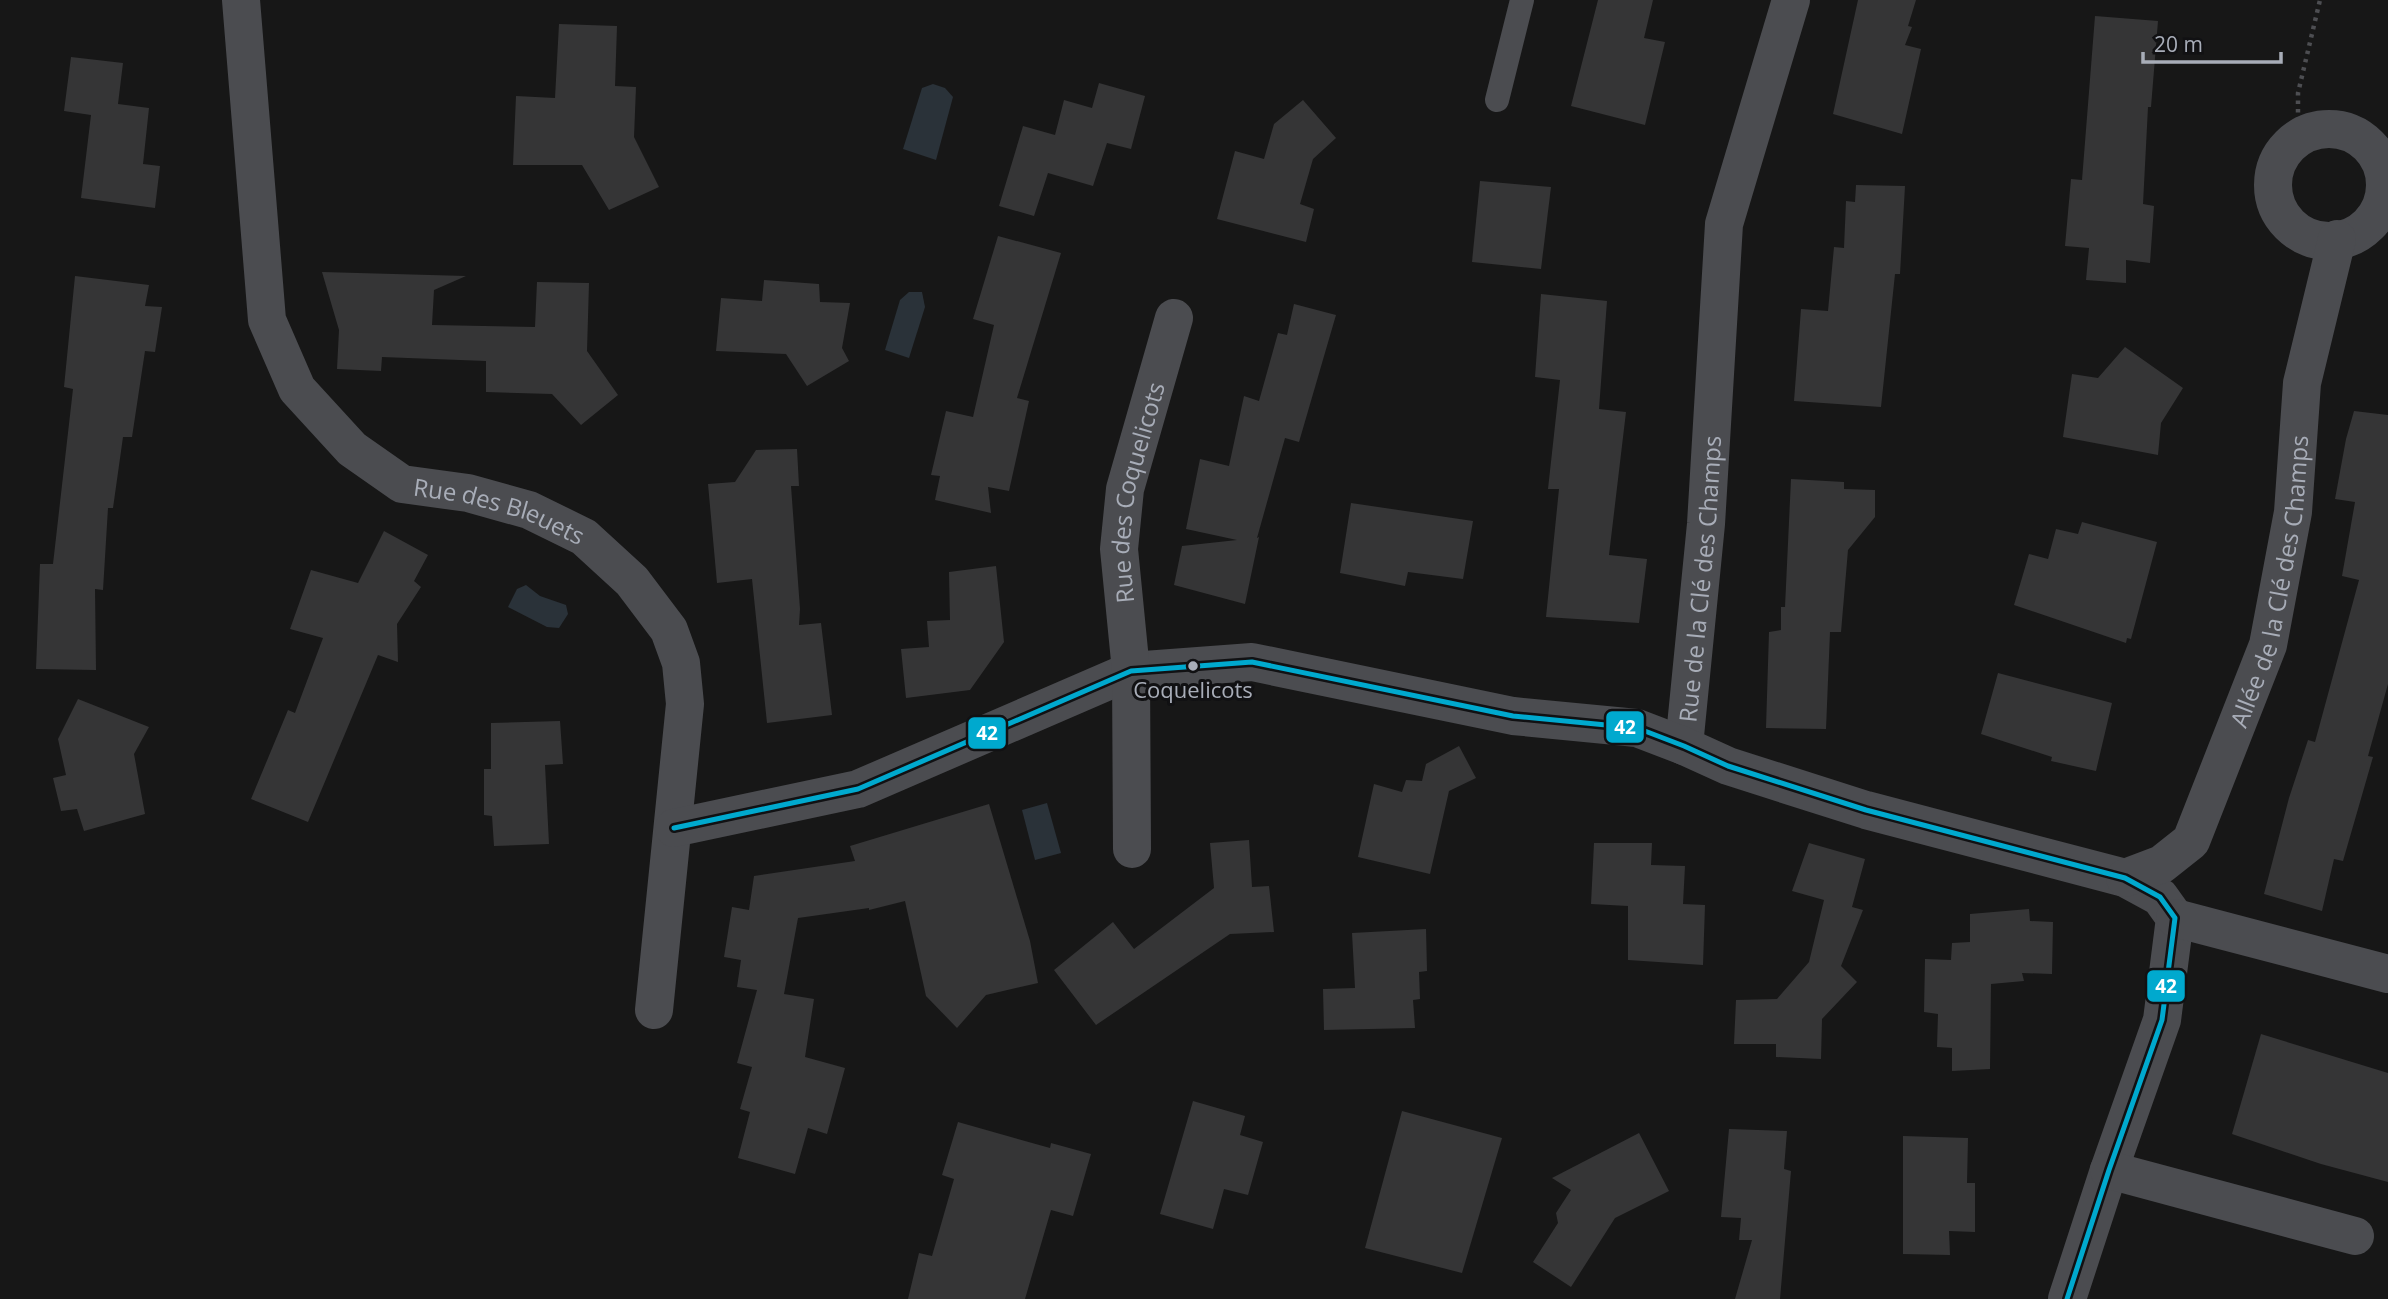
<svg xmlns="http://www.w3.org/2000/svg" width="2388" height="1299" font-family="'Open Sans',sans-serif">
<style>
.water{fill:#2a3239}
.building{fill:#353536}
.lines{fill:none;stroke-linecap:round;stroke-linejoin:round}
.path{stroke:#4d4e52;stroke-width:4.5;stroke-dasharray:3.5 5;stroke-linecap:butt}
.lane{stroke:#4b4c50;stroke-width:24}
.street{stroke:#4b4c50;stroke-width:38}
.bus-1-casing{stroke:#111113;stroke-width:10}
.bus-1{stroke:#00a9ce;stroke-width:5}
.bus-dot{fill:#a8adb8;stroke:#111113;stroke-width:2.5}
.labels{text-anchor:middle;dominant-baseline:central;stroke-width:6;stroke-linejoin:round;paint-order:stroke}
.bus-label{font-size:22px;fill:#a8adb8;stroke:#111113}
.street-label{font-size:24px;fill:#a8adb8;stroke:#111113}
.line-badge{stroke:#111113;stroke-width:2.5}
.badge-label{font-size:19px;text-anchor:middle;font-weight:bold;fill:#fff}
</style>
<rect width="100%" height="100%" fill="#171717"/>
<!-- water -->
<g class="water">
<polygon points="933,84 945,88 953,97 936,160 903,149 922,88"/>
<polygon points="909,292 922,292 925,307 909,358 885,350 900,300"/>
<polygon points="526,585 540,596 566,605 568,614 559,628 547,627 508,607 517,589"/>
<polygon points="1047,803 1061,853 1035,860 1022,810"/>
</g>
<!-- building -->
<g class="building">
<polygon points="1598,0 1653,0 1644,38 1665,42 1645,125 1571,106"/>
<polygon points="1858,0 1916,0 1908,26 1912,27 1905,45 1921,49 1902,134 1833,114"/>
<polygon points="2095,16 2158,21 2151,107 2148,107 2143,204 2154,206 2150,263 2126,260 2126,283 2086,280 2089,248 2065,246 2071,179 2082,180"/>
<polygon points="559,24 617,26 615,86 636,87 634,137 659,187 609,210 582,165 513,165 516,96 555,98"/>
<polygon points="71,57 123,63 118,104 149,108 143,164 160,166 155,208 81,198 91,115 64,111"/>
<polygon points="1099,83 1145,96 1131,149 1107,143 1093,186 1048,173 1034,216 999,206 1023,126 1055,135 1064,100 1092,108"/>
<polygon points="1303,100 1336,138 1313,159 1300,204 1314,209 1306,242 1217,219 1235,151 1264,159 1274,124"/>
<polygon points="1480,181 1551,187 1541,269 1472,262"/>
<polygon points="1856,185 1905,186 1900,274 1895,274 1881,407 1794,401 1801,309 1828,311 1834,247 1844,248 1846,201 1855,202"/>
<polygon points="998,236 1061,253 1017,398 1029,401 1009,491 988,487 991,513 935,500 940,476 931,475 946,411 973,417 994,325 973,319"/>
<polygon points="322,272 466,276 434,290 432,325 535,327 537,282 589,283 587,351 618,395 581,425 552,394 486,392 486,361 382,357 381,371 337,369 339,330"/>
<polygon points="75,276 149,285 145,306 162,307 155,352 145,351 132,437 123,437 113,508 108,508 103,590 95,589 96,670 36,669 40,564 53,564 73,389 64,387"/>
<polygon points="764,280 819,284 820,302 850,303 842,348 849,361 807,386 786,354 716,351 721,298 762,301"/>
<polygon points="1541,294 1607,301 1599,409 1626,412 1609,555 1647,559 1639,623 1546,617 1559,489 1548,489 1560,380 1535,377"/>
<polygon points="1294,304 1336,315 1299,442 1285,438 1257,538 1259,537 1245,604 1174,585 1182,546 1237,540 1186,529 1200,459 1229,466 1244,396 1259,401 1278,333 1287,335"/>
<polygon points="2125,347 2183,388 2161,423 2158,455 2063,437 2072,374 2098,378"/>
<polygon points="2354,411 2388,415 2388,684 2368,756 2373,757 2343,861 2334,859 2322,911 2264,894 2289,798 2308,740 2315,742 2359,580 2342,576 2355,502 2335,499 2346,439"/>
<polygon points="797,449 799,486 791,486 800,609 799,625 821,623 832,715 767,723 752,579 717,583 708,484 735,482 756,450"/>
<polygon points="1791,479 1844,482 1844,489 1875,490 1875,517 1848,550 1841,632 1830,632 1826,729 1766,728 1769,632 1781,630 1781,607 1785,607"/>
<polygon points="1351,503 1473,521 1463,579 1408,572 1405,586 1340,573"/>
<polygon points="2082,522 2157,542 2131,639 2127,638 2126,643 2014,605 2029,554 2048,559 2056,529 2078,534"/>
<polygon points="384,531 428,555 414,581 421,587 397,624 398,662 378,655 308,822 251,799 288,710 295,713 323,638 290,629 311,570 358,583"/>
<polygon points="996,566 1004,642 970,690 906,698 901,649 929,647 927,621 950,620 949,572"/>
<polygon points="1998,673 2112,703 2096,771 2051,761 2052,757 1981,734"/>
<polygon points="78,699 149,727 134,754 145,814 84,831 77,809 61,811 53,778 66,775 58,739"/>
<polygon points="560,721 563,764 545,765 549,844 494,846 492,816 484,815 484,769 491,769 491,723"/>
<polygon points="1459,746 1476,778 1449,791 1430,874 1358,857 1374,784 1402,792 1406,780 1422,781 1426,764"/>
<polygon points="989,804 1030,941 1038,983 986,995 957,1028 926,996 905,901 869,910 869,908 798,918 784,994 814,999 805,1057 845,1068 827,1134 808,1128 795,1174 738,1158 750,1112 740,1109 752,1067 737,1063 757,990 737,987 741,960 724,957 732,907 749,910 754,876 855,861 850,846"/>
<polygon points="1249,840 1252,887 1269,886 1274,932 1230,934 1096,1025 1054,970 1113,922 1134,949 1214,888 1210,843"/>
<polygon points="1594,843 1652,843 1651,865 1685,866 1683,904 1705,905 1703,965 1628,960 1628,906 1591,904"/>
<polygon points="1809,843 1865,859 1852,907 1863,910 1841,966 1857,982 1822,1019 1821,1059 1776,1057 1776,1044 1734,1044 1736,1000 1777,999 1809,962 1824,900 1792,891"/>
<polygon points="2029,909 2030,921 2053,922 2052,974 2022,973 2024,981 1991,984 1990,1069 1952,1071 1952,1048 1937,1047 1938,1014 1924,1012 1925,959 1951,960 1952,943 1970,942 1970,914"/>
<polygon points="1426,929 1427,971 1419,972 1420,999 1413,1000 1415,1028 1324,1030 1323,989 1355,988 1352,933"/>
<polygon points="2261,1034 2388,1073 2388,1182 2321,1164 2232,1134"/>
<polygon points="1193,1101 1245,1116 1240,1135 1263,1142 1248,1195 1224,1189 1213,1229 1160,1214"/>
<polygon points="1402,1111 1502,1138 1462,1273 1365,1248"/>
<polygon points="958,1122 1050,1148 1051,1143 1091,1154 1073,1216 1051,1210 1025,1299 908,1299 919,1253 932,1256 954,1179 942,1175"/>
<polygon points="1729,1129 1787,1131 1784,1169 1791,1171 1780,1299 1735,1299 1752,1240 1739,1240 1741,1218 1721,1217"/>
<polygon points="1639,1133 1669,1191 1615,1218 1571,1287 1533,1262 1558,1223 1556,1213 1571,1190 1552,1178"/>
<polygon points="1903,1136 1968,1138 1967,1183 1975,1183 1975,1232 1949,1231 1950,1255 1903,1254"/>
</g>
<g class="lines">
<!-- path -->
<polyline class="path" points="2298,138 2298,93 2320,0"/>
<!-- lane -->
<polyline class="lane" points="1497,100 1522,0"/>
<!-- street -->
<g class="street">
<path id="s1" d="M241 0 267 320 297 389 352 449 402 484 468 493 529 510 584 537 632 581 669 630 681 663 685 704 654 1010"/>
<circle cx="2329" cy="185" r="56"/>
<path id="s2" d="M1684 746 1706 524 1724 224 1791 0"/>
<polyline points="674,828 858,789 1131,671 1252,662 1513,716 1637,728 1684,746 1728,766 1866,810 2125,878 2160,897 2175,918 2162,1020 2109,1170 2067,1299"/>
<path id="s3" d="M1132 849 1131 671 1119 549 1125 489 1174 318"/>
<path id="s4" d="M2125 878 2162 864 2191 841 2268 645 2293 512 2302 383 2337 239"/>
<polyline points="2175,918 2388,974"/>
<polyline points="2109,1170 2355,1236"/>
</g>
<defs>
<polyline id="bus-1" points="674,828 858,789 1131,671 1252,662 1513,716 1637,728 1684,746 1728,766 1866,810 2125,878 2160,897 2175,918 2162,1020 2109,1170 2067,1299"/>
</defs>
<!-- bus-1 casing -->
<use href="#bus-1" class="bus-1-casing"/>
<!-- bus-1 -->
<use href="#bus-1" class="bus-1"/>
</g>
<!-- markers -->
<circle class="bus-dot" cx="1193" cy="666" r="6"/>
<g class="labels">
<!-- bus labels -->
<g class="bus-label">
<text x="1193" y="689">Coquelicots</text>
</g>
<!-- street labels -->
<g class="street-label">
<text stroke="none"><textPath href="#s3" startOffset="359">Rue des Coquelicots</textPath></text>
<text stroke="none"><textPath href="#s1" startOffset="640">Rue des Bleuets</textPath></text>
<text stroke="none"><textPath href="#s2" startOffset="168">Rue de la Clé des Champs</textPath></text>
<text stroke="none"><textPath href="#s4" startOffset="350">Allée de la Clé des Champs</textPath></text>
</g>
</g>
<g class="line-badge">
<rect x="1605" y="710" width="40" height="34" rx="7" fill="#00a9ce"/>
<rect x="967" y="716" width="40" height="34" rx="7" fill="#00a9ce"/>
<rect x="2146" y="969" width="40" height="34" rx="7" fill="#00a9ce"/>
</g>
<g class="badge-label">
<text x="1625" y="734">42</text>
<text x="987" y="740">42</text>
<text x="2166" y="993">42</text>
</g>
<!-- scale -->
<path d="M2143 52v10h138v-10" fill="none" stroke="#a8adb8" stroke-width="3.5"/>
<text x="2154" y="52" font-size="21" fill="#a8adb8" stroke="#111113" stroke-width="5" paint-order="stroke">20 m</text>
</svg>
